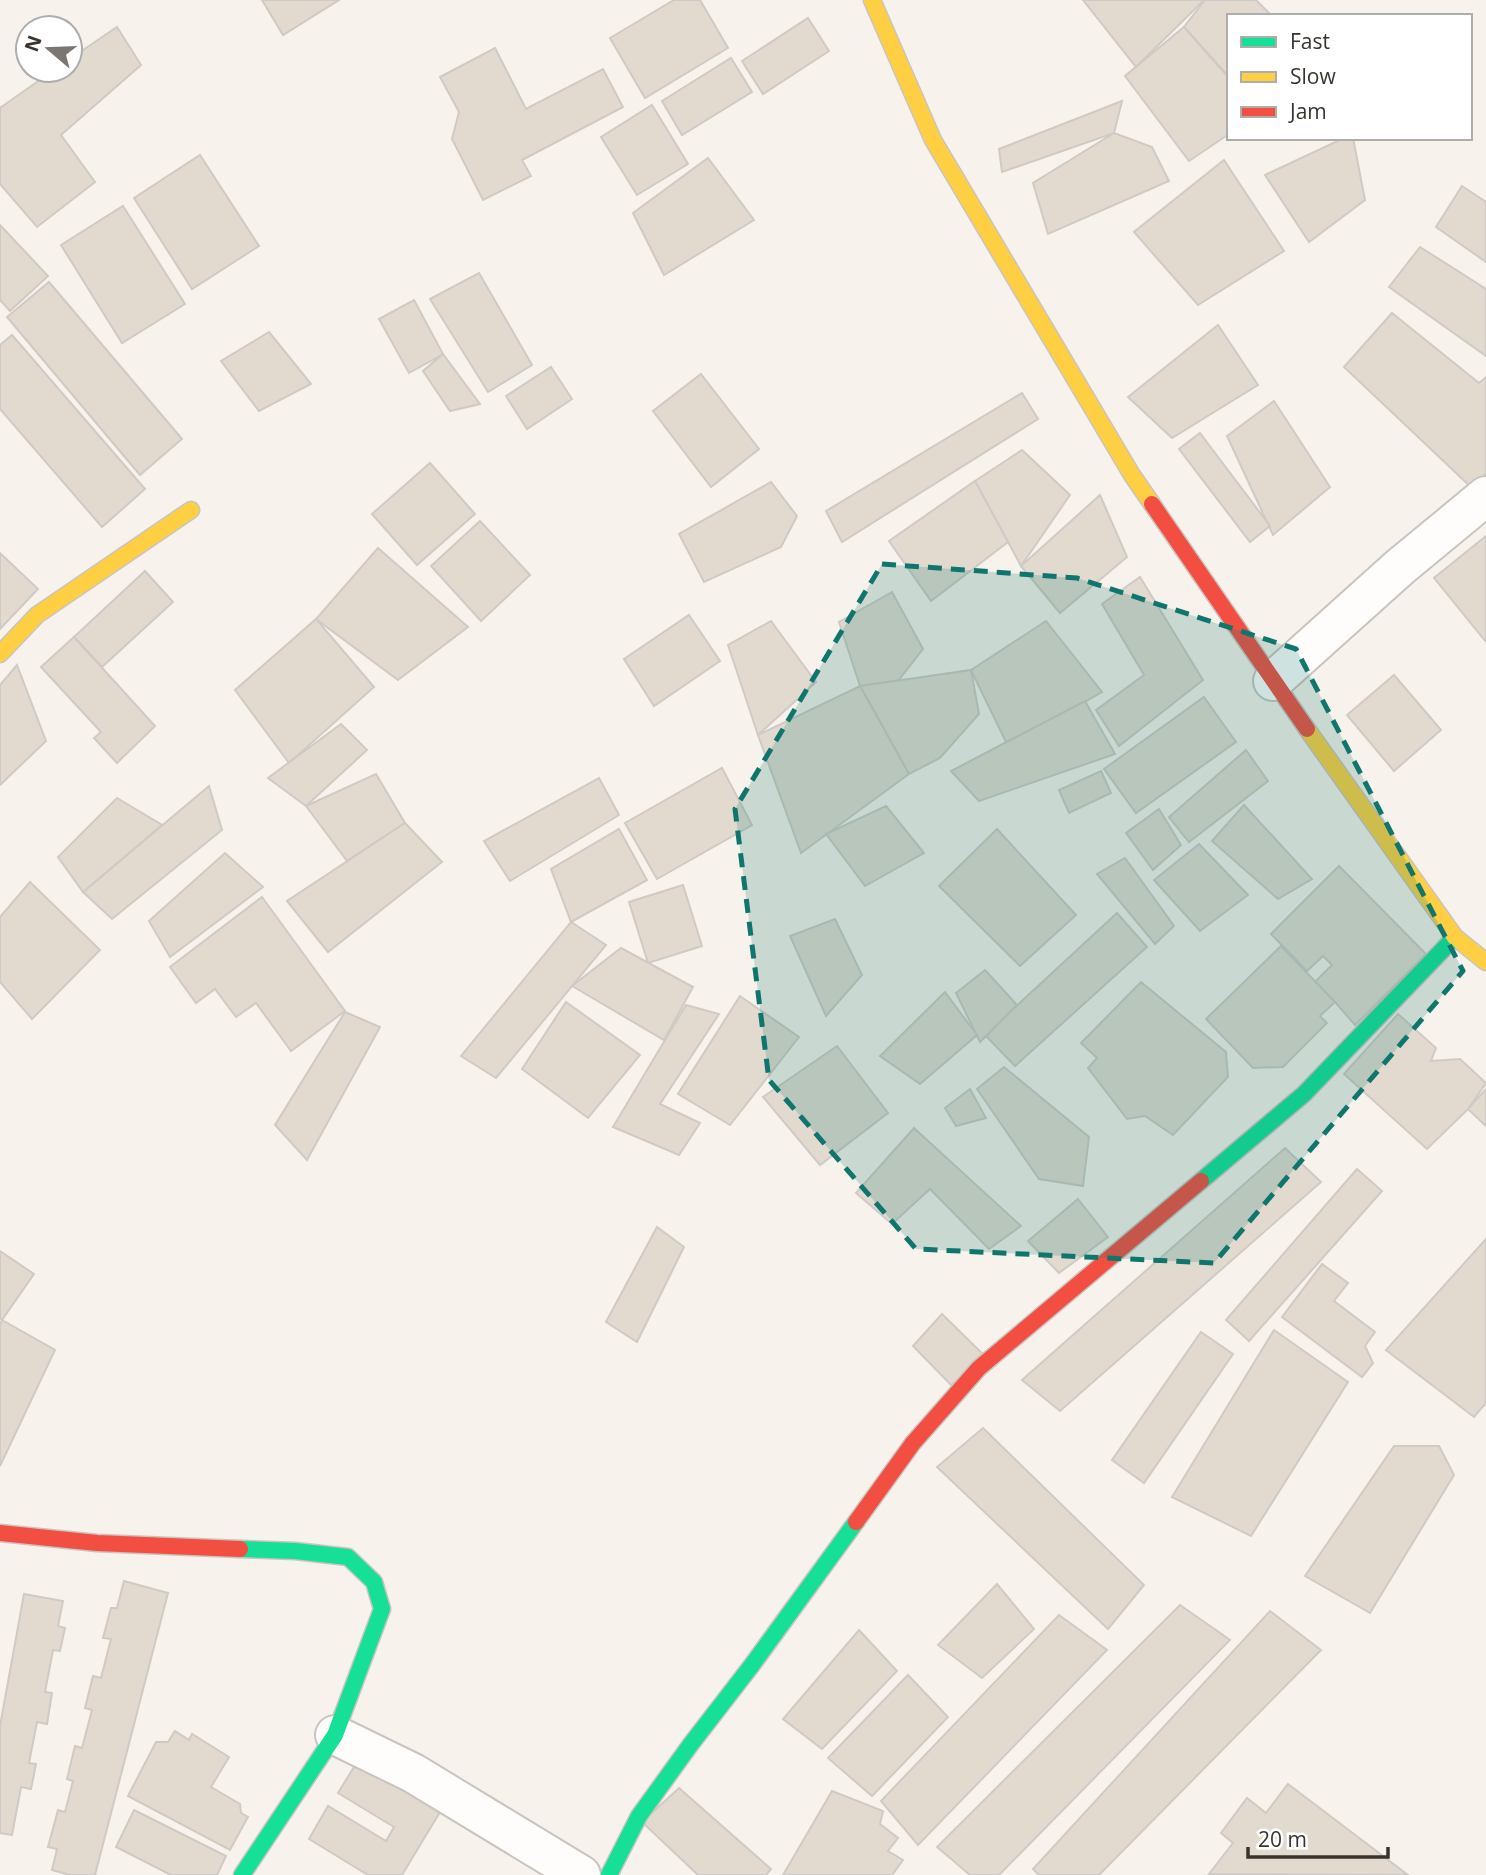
<svg xmlns="http://www.w3.org/2000/svg" width="1486" height="1875" font-family="'Open Sans',sans-serif">
<style>
.building{fill:#e3dacf;stroke:#cfcac5;stroke-width:2}
.lines{fill:none;stroke-linecap:round;stroke-linejoin:round}
.street-casing{stroke:#cac4bf;stroke-width:42}
.fast-casing{stroke:#cac4bf;stroke-width:19}
.slow-casing{stroke:#cac4bf;stroke-width:19}
.jam-casing{stroke:#cac4bf;stroke-width:19}
.street{stroke:#fefdfc;stroke-width:38}
.fast{stroke:#16e098;stroke-width:16}
.slow{stroke:#ffcf43;stroke-width:16}
.jam{stroke:#f24e42;stroke-width:16}
.marked{fill:#0f766e;fill-opacity:0.2;stroke:#0f766e;stroke-width:5;stroke-dasharray:14 9;stroke-linejoin:round}
</style>
<rect width="100%" height="100%" fill="#f8f2ec"/>
<!-- building -->
<g class="building">
<polygon points="262,0 339,0 283,35"/>
<polygon points="674,0 700,0 728,48 645,98 610,38"/>
<polygon points="1083,0 1204,0 1136,67"/>
<polygon points="1205,0 1256,0 1272,16 1229,16 1229,77 1184,27"/>
<polygon points="808,18 829,51 763,94 742,61"/>
<polygon points="117,27 141,65 61,135 95,182 37,227 0,184 0,108 54,70 70,70 70,59"/>
<polygon points="1184,27 1229,78 1229,134 1189,161 1125,76"/>
<polygon points="495,48 526,109 603,69 623,107 522,160 531,176 483,200 452,139 459,112 440,77"/>
<polygon points="731,58 752,92 682,135 662,101"/>
<polygon points="1122,101 1114,133 1002,172 999,149"/>
<polygon points="652,105 688,164 637,195 601,137"/>
<polygon points="1114,133 1152,147 1169,181 1048,234 1033,183"/>
<polygon points="1344,138 1353,138 1365,200 1309,242 1265,175"/>
<polygon points="200,155 259,246 192,289 134,198"/>
<polygon points="708,158 754,220 664,275 633,213"/>
<polygon points="1224,160 1284,251 1198,305 1134,232"/>
<polygon points="1462,186 1486,202 1486,262 1436,227"/>
<polygon points="123,206 185,304 122,343 61,245"/>
<polygon points="0,225 48,276 10,311 0,300"/>
<polygon points="1420,247 1486,289 1486,356 1389,287"/>
<polygon points="479,273 532,365 488,392 430,299"/>
<polygon points="49,282 182,439 140,475 7,317"/>
<polygon points="414,300 443,354 409,373 379,319"/>
<polygon points="1392,313 1479,383 1486,377 1486,474 1472,488 1344,367"/>
<polygon points="1218,325 1258,385 1172,438 1128,397"/>
<polygon points="269,332 311,384 259,411 221,361"/>
<polygon points="12,335 145,489 102,527 0,409 0,345"/>
<polygon points="443,354 480,404 450,411 423,371"/>
<polygon points="551,367 572,399 527,429 506,396"/>
<polygon points="701,374 759,449 711,487 653,411"/>
<polygon points="1022,393 1038,419 842,542 826,511"/>
<polygon points="1274,401 1330,487 1273,535 1227,436"/>
<polygon points="1200,433 1270,526 1250,542 1179,449"/>
<polygon points="1022,450 1070,495 1021,566 975,481"/>
<polygon points="430,463 475,514 417,565 372,514"/>
<polygon points="975,481 1008,542 931,601 889,541"/>
<polygon points="771,482 797,516 781,547 704,582 679,534"/>
<polygon points="1100,495 1127,557 1060,613 1021,566"/>
<polygon points="480,521 530,575 481,621 431,566"/>
<polygon points="1486,536 1486,642 1434,578"/>
<polygon points="378,548 468,627 398,680 316,619"/>
<polygon points="0,553 38,589 0,629"/>
<polygon points="145,571 173,602 102,667 74,637"/>
<polygon points="1140,577 1203,680 1119,746 1096,710 1144,675 1102,604"/>
<polygon points="892,592 923,649 898,681 860,686 839,622"/>
<polygon points="689,615 720,661 654,706 624,659"/>
<polygon points="316,619 374,687 289,763 235,690"/>
<polygon points="771,621 816,682 758,735 728,645"/>
<polygon points="1046,621 1102,692 1008,746 971,670"/>
<polygon points="74,637 155,726 117,763 94,738 101,732 41,667"/>
<polygon points="17,665 46,741 0,785 0,685"/>
<polygon points="971,670 979,714 940,758 909,774 860,686"/>
<polygon points="1394,675 1441,730 1394,771 1347,715"/>
<polygon points="860,686 909,774 801,853 758,735"/>
<polygon points="1204,697 1236,742 1136,813 1104,769"/>
<polygon points="1085,701 1115,754 979,801 951,771"/>
<polygon points="341,724 367,750 306,806 268,778"/>
<polygon points="1246,750 1268,781 1189,842 1169,817"/>
<polygon points="722,768 752,825 657,879 625,823"/>
<polygon points="1101,771 1111,793 1069,813 1059,790"/>
<polygon points="376,774 405,823 347,861 306,806"/>
<polygon points="599,778 619,815 510,881 484,841"/>
<polygon points="209,786 222,830 112,919 83,892"/>
<polygon points="117,798 162,825 83,892 58,857"/>
<polygon points="1244,805 1312,879 1278,899 1212,841"/>
<polygon points="886,806 924,853 865,886 826,834"/>
<polygon points="1159,809 1181,845 1153,870 1126,833"/>
<polygon points="405,823 442,862 328,952 287,901"/>
<polygon points="619,829 647,880 571,922 551,869"/>
<polygon points="997,829 1076,915 1020,966 939,886"/>
<polygon points="1199,844 1248,895 1200,931 1154,880"/>
<polygon points="225,853 263,887 170,957 149,921"/>
<polygon points="1125,858 1174,926 1155,944 1097,874"/>
<polygon points="1339,866 1426,954 1355,1025 1335,1002 1314,983 1332,965 1323,956 1307,971 1271,934"/>
<polygon points="30,882 100,950 32,1019 0,982 0,917"/>
<polygon points="683,885 702,946 648,963 629,902"/>
<polygon points="262,897 345,1011 291,1051 256,1003 236,1017 215,989 196,1003 170,967"/>
<polygon points="1117,913 1147,947 1015,1066 985,1035"/>
<polygon points="835,919 862,975 826,1016 790,936"/>
<polygon points="571,922 606,945 496,1078 461,1056"/>
<polygon points="1281,946 1335,1002 1320,1016 1327,1023 1283,1067 1253,1068 1206,1019"/>
<polygon points="621,948 693,987 664,1040 572,986"/>
<polygon points="985,970 1017,1005 980,1042 956,993"/>
<polygon points="1141,982 1226,1052 1228,1077 1173,1135 1145,1116 1127,1119 1088,1068 1097,1058 1081,1043"/>
<polygon points="945,992 977,1035 920,1084 880,1056"/>
<polygon points="740,996 799,1037 730,1125 678,1094"/>
<polygon points="566,1002 640,1055 588,1118 522,1069"/>
<polygon points="686,1005 719,1014 660,1104 700,1123 679,1155 613,1127"/>
<polygon points="345,1012 380,1027 307,1160 275,1125"/>
<polygon points="1398,1014 1436,1048 1431,1061 1460,1059 1486,1083 1468,1109 1427,1149 1344,1074"/>
<polygon points="837,1046 888,1113 820,1165 763,1097"/>
<polygon points="1004,1067 1089,1137 1083,1186 1039,1179 977,1089"/>
<polygon points="970,1089 986,1118 956,1126 945,1108"/>
<polygon points="1486,1089 1486,1126 1468,1109"/>
<polygon points="914,1128 1021,1226 989,1249 930,1189 892,1224 856,1193"/>
<polygon points="1285,1148 1321,1182 1060,1411 1022,1380"/>
<polygon points="1357,1169 1382,1191 1249,1341 1226,1320"/>
<polygon points="1078,1199 1108,1237 1059,1273 1028,1241"/>
<polygon points="657,1227 684,1247 637,1342 606,1322"/>
<polygon points="1486,1239 1486,1403 1474,1417 1386,1350"/>
<polygon points="0,1251 34,1274 2,1320 0,1318"/>
<polygon points="1322,1264 1348,1283 1334,1301 1375,1332 1365,1346 1373,1363 1362,1377 1282,1317"/>
<polygon points="942,1314 989,1360 951,1385 913,1346"/>
<polygon points="2,1320 55,1350 0,1466 0,1325"/>
<polygon points="1274,1330 1348,1382 1251,1536 1172,1497"/>
<polygon points="1201,1332 1233,1354 1144,1483 1112,1460"/>
<polygon points="983,1428 1144,1585 1108,1629 937,1467"/>
<polygon points="1394,1446 1439,1446 1454,1475 1370,1613 1305,1576"/>
<polygon points="124,1581 168,1593 95,1875 70,1875 52,1870 57,1849 48,1847 58,1810 65,1812 73,1781 67,1779 75,1746 82,1748 92,1710 85,1708 93,1676 101,1678 111,1639 103,1638 111,1608 117,1608"/>
<polygon points="997,1584 1034,1629 982,1678 938,1645"/>
<polygon points="24,1594 63,1601 58,1626 65,1628 60,1651 53,1650 45,1692 52,1693 47,1724 37,1722 29,1763 36,1764 31,1789 21,1787 12,1835 0,1833 0,1726"/>
<polygon points="1180,1605 1230,1640 999,1875 970,1875 937,1847"/>
<polygon points="1270,1611 1321,1650 1099,1875 1039,1875 1033,1869"/>
<polygon points="1059,1615 1107,1650 918,1845 881,1801"/>
<polygon points="859,1630 897,1671 822,1749 783,1719"/>
<polygon points="908,1675 948,1717 872,1796 828,1758"/>
<polygon points="175,1731 189,1740 192,1734 229,1757 211,1787 240,1804 241,1813 248,1817 230,1850 128,1796 156,1742 168,1742"/>
<polygon points="357,1762 440,1812 402,1875 368,1875 309,1839 328,1806 386,1841 394,1827 338,1793"/>
<polygon points="1288,1784 1408,1875 1209,1874 1233,1843 1221,1833 1247,1798 1266,1813"/>
<polygon points="679,1788 771,1869 766,1875 698,1875 642,1822"/>
<polygon points="832,1791 883,1811 880,1824 898,1838 888,1851 903,1860 892,1875 783,1875"/>
<polygon points="134,1810 226,1856 217,1875 171,1875 116,1847"/>
</g>
<g class="lines">
<defs>
<g id="street">
<polyline points="1273,681 1400,567 1486,496"/>
<polyline points="335,1735 413,1773 581,1875"/>
</g>
<g id="fast">
<polyline points="1201,1181 1304,1094 1455,937"/>
<polyline points="240,1549 295,1551 348,1557 374,1582 382,1609 335,1735 242,1875"/>
<polyline points="609,1875 639,1816 691,1744 752,1665 856,1522"/>
</g>
<g id="slow">
<polyline points="872,0 933,140 1132,475 1152,504"/>
<polyline points="0,654 37,615 191,510"/>
<polyline points="1307,729 1455,937 1486,962"/>
</g>
<g id="jam">
<polyline points="1152,504 1307,729"/>
<polyline points="856,1522 913,1443 979,1368 1201,1181"/>
<polyline points="0,1533 97,1543 240,1549"/>
</g>
</defs>
<!-- street casing -->
<use href="#street" class="street-casing"/>
<!-- fast casing -->
<use href="#fast" class="fast-casing"/>
<!-- slow casing -->
<use href="#slow" class="slow-casing"/>
<!-- jam casing -->
<use href="#jam" class="jam-casing"/>
<!-- street -->
<use href="#street" class="street"/>
<!-- fast -->
<use href="#fast" class="fast"/>
<!-- slow -->
<use href="#slow" class="slow"/>
<!-- jam -->
<use href="#jam" class="jam"/>
</g>
<!-- marked area -->
<path class="marked" d="M882 564 1077 578 1296 649 1463 971 1214 1263 916 1249 769 1080 735 809Z"/>
<!-- legend -->
<rect x="1227" y="14" width="245" height="126" fill="#ffffff" stroke="#afadab" stroke-width="2"/>
<rect x="1241" y="37" width="35" height="10" fill="#16e098" stroke="#afadab" stroke-width="2"/>
<text x="1290" y="49" font-size="21" fill="#38332d">Fast</text>
<rect x="1241" y="72" width="35" height="10" fill="#ffcf43" stroke="#afadab" stroke-width="2"/>
<text x="1290" y="84" font-size="21" fill="#38332d">Slow</text>
<rect x="1241" y="107" width="35" height="10" fill="#f24e42" stroke="#afadab" stroke-width="2"/>
<text x="1290" y="119" font-size="21" fill="#38332d">Jam</text>
<!-- north arrow -->
<g transform="translate(49 49) rotate(289)"><circle r="33" fill="#ffffff" stroke="#afadab" stroke-width="2"/>
<path d="M0-5L12 26L0 18L-12 26Z" fill="#7b7670"/>
<text y="-10" font-size="19" font-weight="bold" text-anchor="middle" fill="#38332d">N</text>
</g>
<!-- scale -->
<path d="M1248 1847v10h140v-10" fill="none" stroke="#38332d" stroke-width="3.5"/>
<text x="1258" y="1847" font-size="21" fill="#38332d" stroke="#ffffff" stroke-width="5" paint-order="stroke">20 m</text>
</svg>
